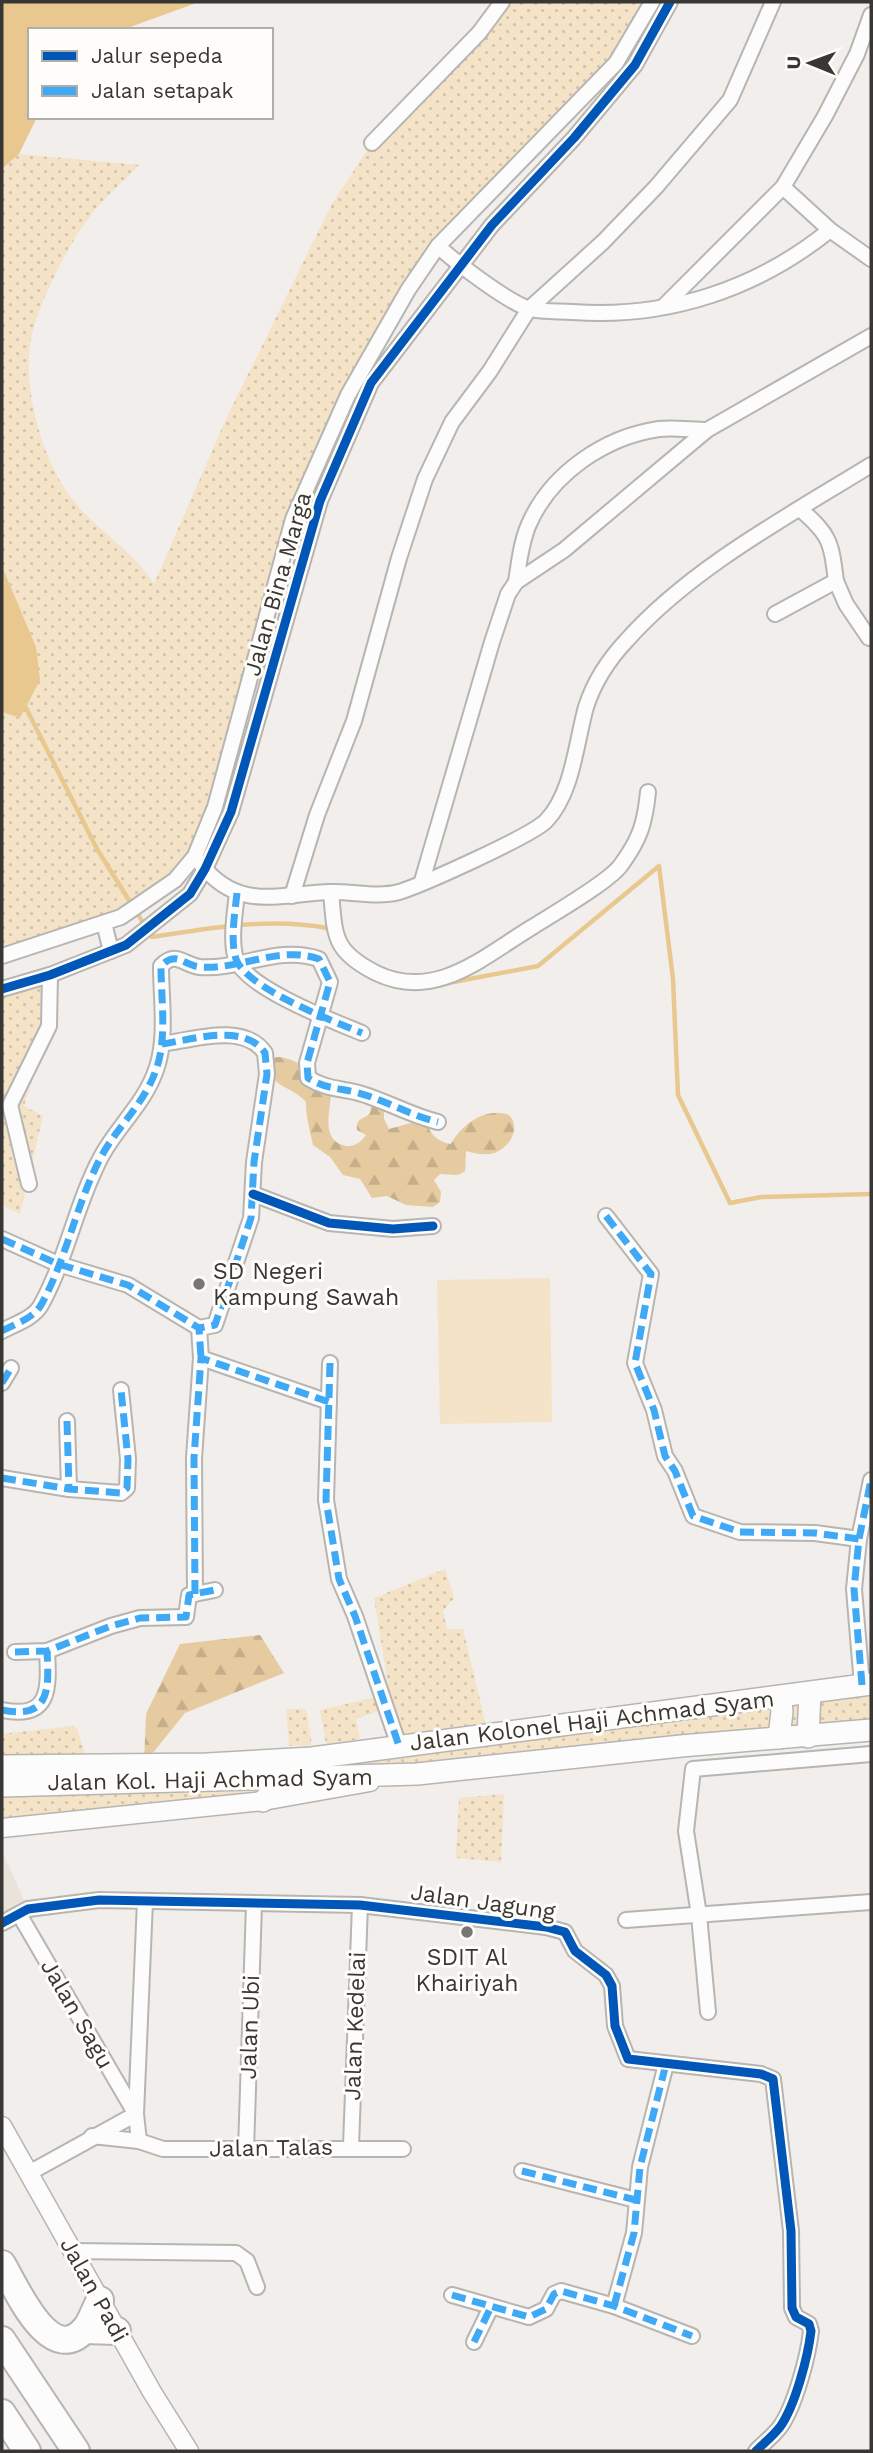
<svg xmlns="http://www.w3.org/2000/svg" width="873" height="2453" font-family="'Work Sans',sans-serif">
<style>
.built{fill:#e9e3da}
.grass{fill:url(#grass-dots)}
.forest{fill:url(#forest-firs)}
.pitch{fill:#f4e3c7}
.water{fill:#e9c890}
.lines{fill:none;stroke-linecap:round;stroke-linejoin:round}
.stream{stroke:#e9c890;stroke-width:4.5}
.minor-casing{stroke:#b7b5b2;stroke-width:18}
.tertiary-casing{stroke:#b7b5b2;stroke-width:21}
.secondary-casing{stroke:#b7b5b2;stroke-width:24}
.motorway-casing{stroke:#b7b5b2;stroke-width:30}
.minor{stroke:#fdfcfc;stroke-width:14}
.tertiary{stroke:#fdfcfc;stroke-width:18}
.secondary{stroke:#fdfcfc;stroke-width:21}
.motorway{stroke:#fdfcfc;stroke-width:26}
.quiet{stroke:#3fa9f5;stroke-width:7;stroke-dasharray:14 7;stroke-linecap:butt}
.cycleway-casing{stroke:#fffdfa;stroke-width:13}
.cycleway{stroke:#0057b8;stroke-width:9}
.poi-dot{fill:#797774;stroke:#fffdfa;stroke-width:2.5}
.labels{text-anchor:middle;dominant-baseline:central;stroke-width:6;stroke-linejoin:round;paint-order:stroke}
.street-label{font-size:23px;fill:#383734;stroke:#fffdfa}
.poi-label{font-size:23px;fill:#383734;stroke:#fffdfa;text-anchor:start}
</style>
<defs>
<pattern id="grass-dots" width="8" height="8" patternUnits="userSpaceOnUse" patternTransform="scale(1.75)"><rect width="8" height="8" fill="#f4e3c7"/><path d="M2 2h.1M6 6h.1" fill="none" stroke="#d2c3ac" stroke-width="1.8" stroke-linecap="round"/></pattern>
<pattern id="forest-firs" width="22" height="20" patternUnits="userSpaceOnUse" patternTransform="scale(1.75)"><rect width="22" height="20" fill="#e5cb9f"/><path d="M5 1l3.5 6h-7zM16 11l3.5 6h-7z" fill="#c5af8a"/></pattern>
</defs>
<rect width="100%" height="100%" fill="#f1eeeb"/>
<!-- built -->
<polygon class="built" points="2,1851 28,1909 2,1923"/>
<!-- grass -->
<g class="grass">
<path d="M502 2H652L616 63 438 246 316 461 195 856 121 917 2 956V712L20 718 36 647 2 566V169L19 154 140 165C124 181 105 197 91 215 69 243 38 303 31 339 22 385 41 458 70 496 94 529 133 550 154 584L226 419 332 204 372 143Z"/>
<polygon points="50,975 49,1026 24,1106 43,1116 20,1214 2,1205 2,988"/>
<polygon points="445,1569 454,1598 443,1611 447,1629 463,1629 488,1734 871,1685 871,1730 2,1828 2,1786 312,1758 398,1746 374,1598"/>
<polygon points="376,1697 378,1711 356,1719 360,1739 326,1744 320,1710"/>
<polygon points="286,1709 306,1709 312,1745 289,1746"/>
<polygon points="72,1726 77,1728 88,1764 2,1766 2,1734"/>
<polygon points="504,1794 501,1862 456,1858 459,1798"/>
</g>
<!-- forest -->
<g class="forest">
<path d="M278 1057C300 1058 316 1078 331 1092 331 1109 319 1142 347 1146 355 1147 362 1141 366 1135L357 1130C356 1117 364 1120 370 1113L372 1102 384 1105V1119L389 1129 425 1119C428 1132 437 1142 451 1144 461 1125 486 1106 509 1115 522 1129 508 1151 490 1154 482 1155 473 1153 466 1151L465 1171 458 1175 440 1174 434 1180 441 1192 440 1202 433 1207 406 1205 387 1196 372 1198 360 1179 343 1175 330 1157 313 1145C310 1130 306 1118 306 1102 289 1083 269 1090 268 1059Z"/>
<polygon points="260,1635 284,1673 185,1713 144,1764 146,1714 180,1644"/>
</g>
<!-- pitch -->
<polygon class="pitch" points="550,1278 552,1422 440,1424 437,1280"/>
<!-- water -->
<g class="water">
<polygon points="2,2 199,2 122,30 30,30 30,117 37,117 19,154 2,169"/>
<polygon points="2,566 36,647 40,680 20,718 2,712"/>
</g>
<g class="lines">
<!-- stream -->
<g class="stream">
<path d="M23 702 97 849 152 937C210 928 270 917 327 928L331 936"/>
<polyline points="438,985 538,966 659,866 673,979 678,1095 730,1203 761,1197 871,1194"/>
</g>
<defs>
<g id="minor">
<polyline points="372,143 479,33 502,2"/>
<polyline points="783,187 830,230 871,259"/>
<path d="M438 246C455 262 509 303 530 309 543 312 559 311 573 312 667 319 757 289 830 230"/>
<polyline points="663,307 783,187 825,116 857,54 871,15"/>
<polyline points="836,581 846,604 869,638"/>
<path d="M516 582C519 563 521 542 529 524 551 474 604 437 659 429 674 427 692 430 707 430"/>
<path d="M775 614 836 581C831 541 830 535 800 509"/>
<path d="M200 863C238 912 278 894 330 892 352 891 377 898 399 892 422 885 531 836 546 821 573 793 576 742 586 707 594 682 610 658 627 640 691 568 790 515 871 465"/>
<polyline points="422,881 492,642 508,594 516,582 564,550 707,430 871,336"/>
<path d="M331 892C335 937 333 951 376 973 436 1002 484 956 534 926 553 914 610 881 621 865 640 839 645 823 648 792"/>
<path d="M237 893C235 912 230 941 236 959 246 988 333 1021 362 1033"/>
<polyline points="292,896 317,815 354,721 399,558 425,479 452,422 490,371 529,309 603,242 656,187 730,100 773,2"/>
<polyline points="104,923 111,951"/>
<polyline points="2,956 121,917 175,880 195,856 215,807 293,519 348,395 408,290 438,246 616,63 652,2"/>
<polyline points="2,989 50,975 126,945 190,894 205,869 231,812 320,501 371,383 492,225 574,138 635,65 670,2"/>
<path d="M162 1044C192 1040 244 1022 265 1053L267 1074 254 1162 251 1218 215 1325 199 1328"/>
<polyline points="29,1184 10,1105 49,1026 50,975"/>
<polyline points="253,1194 329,1223 393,1229 433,1226"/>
<polyline points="606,1216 651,1274 635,1363 654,1410 665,1456 675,1471 693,1516 740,1532 815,1533 859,1539"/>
<polyline points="2,1239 58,1264 128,1285 199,1328 201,1358"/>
<path d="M2 1331C15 1324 34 1318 41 1305 67 1258 76 1204 101 1157 118 1125 145 1104 157 1067 167 1036 161 999 161 966 176 950 183 965 200 967 241 970 278 945 319 959L330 982 307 1063 308 1078C324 1088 337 1088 355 1092 383 1099 409 1115 438 1122"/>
<polyline points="330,1363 326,1500 339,1579 355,1616 399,1746"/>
<polyline points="2,1383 11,1368"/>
<polyline points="67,1421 69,1489 121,1493 127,1488 128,1459 121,1390"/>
<polyline points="2,1478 69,1489"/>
<polyline points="195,1594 194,1458 201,1358 329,1402"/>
<polyline points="15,1652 47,1651 111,1626 140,1618 186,1617 189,1595 215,1590"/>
<polyline points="862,1685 854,1589 859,1539 871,1480"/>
<path d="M2 1710C51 1720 49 1688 47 1651"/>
<polyline points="145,1901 136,2114 139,2141 163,2149 403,2149"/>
<polyline points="19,1914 135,2113"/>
<polyline points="626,1920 871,1902"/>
<path d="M2 1923 28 1909 99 1900 360 1905 546 1927 565 1932 575 1951 606 1975 612 1986 615 2026 628 2059 761 2074 773 2079 791 2231 792 2308 796 2317 809 2324 811 2331C808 2357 795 2406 780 2427 773 2436 764 2443 756 2451"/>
<polyline points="708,2012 699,1915 686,1831 693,1769 871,1754"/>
<polyline points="92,2136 139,2141"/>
<polyline points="351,2146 360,1905"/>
<polyline points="246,2150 254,1904"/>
<polyline points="522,2171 636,2200"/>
<polyline points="29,2173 136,2114"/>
<polyline points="72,2251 236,2253 247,2261 257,2287"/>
<polyline points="452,2295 529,2317 546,2309 554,2294 561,2291 614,2306 692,2336"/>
<polyline points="614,2306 634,2233 640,2167 666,2064"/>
<polyline points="474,2342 491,2307"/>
</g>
<g id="tertiary">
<polyline points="2,1828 263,1801 370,1782"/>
<polyline points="2,2126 152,2392 189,2451"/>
</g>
<g id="secondary">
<polyline points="808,1737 810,1693"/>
<polyline points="779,1738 782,1711 780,1697"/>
<polyline points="2,1766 207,1764 312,1758 871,1684"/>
<polyline points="2,1786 417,1774 681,1746 871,1730"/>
<polyline points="263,1801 292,1775"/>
</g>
<g id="motorway">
<path d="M2 2264C16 2287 50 2369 85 2329 91 2322 95 2309 100 2300"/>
<polyline points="84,2330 117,2331"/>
<polyline points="2,2340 76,2451"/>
<polyline points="2,2413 27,2451"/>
</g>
</defs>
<!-- minor casing -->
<use href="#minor" class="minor-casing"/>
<!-- tertiary casing -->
<use href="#tertiary" class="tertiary-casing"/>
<!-- secondary casing -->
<use href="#secondary" class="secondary-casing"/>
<!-- motorway casing -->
<use href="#motorway" class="motorway-casing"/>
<!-- minor -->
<use href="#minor" class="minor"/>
<!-- tertiary -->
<use href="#tertiary" class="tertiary"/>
<!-- secondary -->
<use href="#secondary" class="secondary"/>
<!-- motorway -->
<use href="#motorway" class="motorway"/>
<!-- quiet -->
<g class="quiet">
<path d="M237 893C235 912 230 941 236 959 246 988 333 1021 362 1033"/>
<path d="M162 1044C192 1040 244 1022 265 1053L267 1074 254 1162 251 1218 215 1325 199 1328"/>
<polyline points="606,1216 651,1274 635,1363 654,1410 665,1456 675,1471 693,1516 740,1532 815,1533 859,1539"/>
<polyline points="2,1239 58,1264 128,1285 199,1328 201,1358"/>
<path d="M2 1331C15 1324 34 1318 41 1305 67 1258 76 1204 101 1157 118 1125 145 1104 157 1067 167 1036 161 999 161 966 176 950 183 965 200 967 241 970 278 945 319 959L330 982 307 1063 308 1078C324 1088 337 1088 355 1092 383 1099 409 1115 438 1122"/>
<polyline points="330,1363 326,1500 339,1579 355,1616 399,1746"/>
<polyline points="2,1383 11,1368"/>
<polyline points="67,1421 69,1489 121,1493 127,1488 128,1459 121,1390"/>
<polyline points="2,1478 69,1489"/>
<polyline points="195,1594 194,1458 201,1358 329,1402"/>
<polyline points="15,1652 47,1651 111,1626 140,1618 186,1617 189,1595 215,1590"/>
<polyline points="862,1685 854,1589 859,1539 871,1480"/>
<path d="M2 1710C51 1720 49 1688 47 1651"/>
<polyline points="522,2171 636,2200"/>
<polyline points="452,2295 529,2317 546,2309 554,2294 561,2291 614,2306 692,2336"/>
<polyline points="614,2306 634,2233 640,2167 666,2064"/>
<polyline points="474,2342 491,2307"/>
</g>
<defs>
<g id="cycleway">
<polyline points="2,989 50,975 126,945 190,894 205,869 231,812 320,501 371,383 492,225 574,138 635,65 670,2"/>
<polyline points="253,1194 329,1223 393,1229 433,1226"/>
<path d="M2 1923 28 1909 99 1900 360 1905 546 1927 565 1932 575 1951 606 1975 612 1986 615 2026 628 2059 761 2074 773 2079 791 2231 792 2308 796 2317 809 2324 811 2331C808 2357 795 2406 780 2427 773 2436 764 2443 756 2451"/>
</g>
</defs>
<!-- cycleway casing -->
<use href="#cycleway" class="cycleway-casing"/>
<!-- cycleway -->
<use href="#cycleway" class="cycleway"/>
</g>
<!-- markers -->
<g class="poi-dot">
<circle cx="199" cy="1284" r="7"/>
<circle cx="467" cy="1932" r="7"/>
</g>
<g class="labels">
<!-- street labels -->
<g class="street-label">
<text transform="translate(278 584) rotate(-74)">Jalan Bina Marga</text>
<text transform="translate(592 1721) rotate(-7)">Jalan Kolonel Haji Achmad Syam</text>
<text transform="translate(210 1780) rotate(-1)">Jalan Kol. Haji Achmad Syam</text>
<text transform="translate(483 1902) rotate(8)">Jalan Jagung</text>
<text transform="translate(77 2014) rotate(60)">Jalan Sagu</text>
<text transform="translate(355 2026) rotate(-88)">Jalan Kedelai</text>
<text transform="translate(250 2027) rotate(-88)">Jalan Ubi</text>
<text transform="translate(271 2148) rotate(-1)">Jalan Talas</text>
<text transform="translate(94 2290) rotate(61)">Jalan Padi</text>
</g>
<!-- poi labels -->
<g class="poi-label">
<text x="213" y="1271">SD Negeri<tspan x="213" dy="26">Kampung Sawah</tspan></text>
<text x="467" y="1957" text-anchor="middle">SDIT Al<tspan x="467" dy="26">Khairiyah</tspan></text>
</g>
</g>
<!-- border -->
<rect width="873" height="2453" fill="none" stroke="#383734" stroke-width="7"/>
<!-- legend -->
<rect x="28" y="28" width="245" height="91" fill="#fffdfa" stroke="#afaeab" stroke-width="2"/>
<rect x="42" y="51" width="35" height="10" fill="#0057b8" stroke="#afaeab" stroke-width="2"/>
<text x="91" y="63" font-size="21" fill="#383734">Jalur sepeda</text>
<rect x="42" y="86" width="35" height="10" fill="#3fa9f5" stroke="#afaeab" stroke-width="2"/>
<text x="91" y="98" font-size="21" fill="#383734">Jalan setapak</text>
<!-- north arrow -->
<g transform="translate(810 63) rotate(271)" stroke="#fffdfa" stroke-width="5" paint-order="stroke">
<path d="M0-5L12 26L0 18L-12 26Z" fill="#383734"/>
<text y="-10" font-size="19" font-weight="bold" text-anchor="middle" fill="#383734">U</text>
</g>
</svg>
